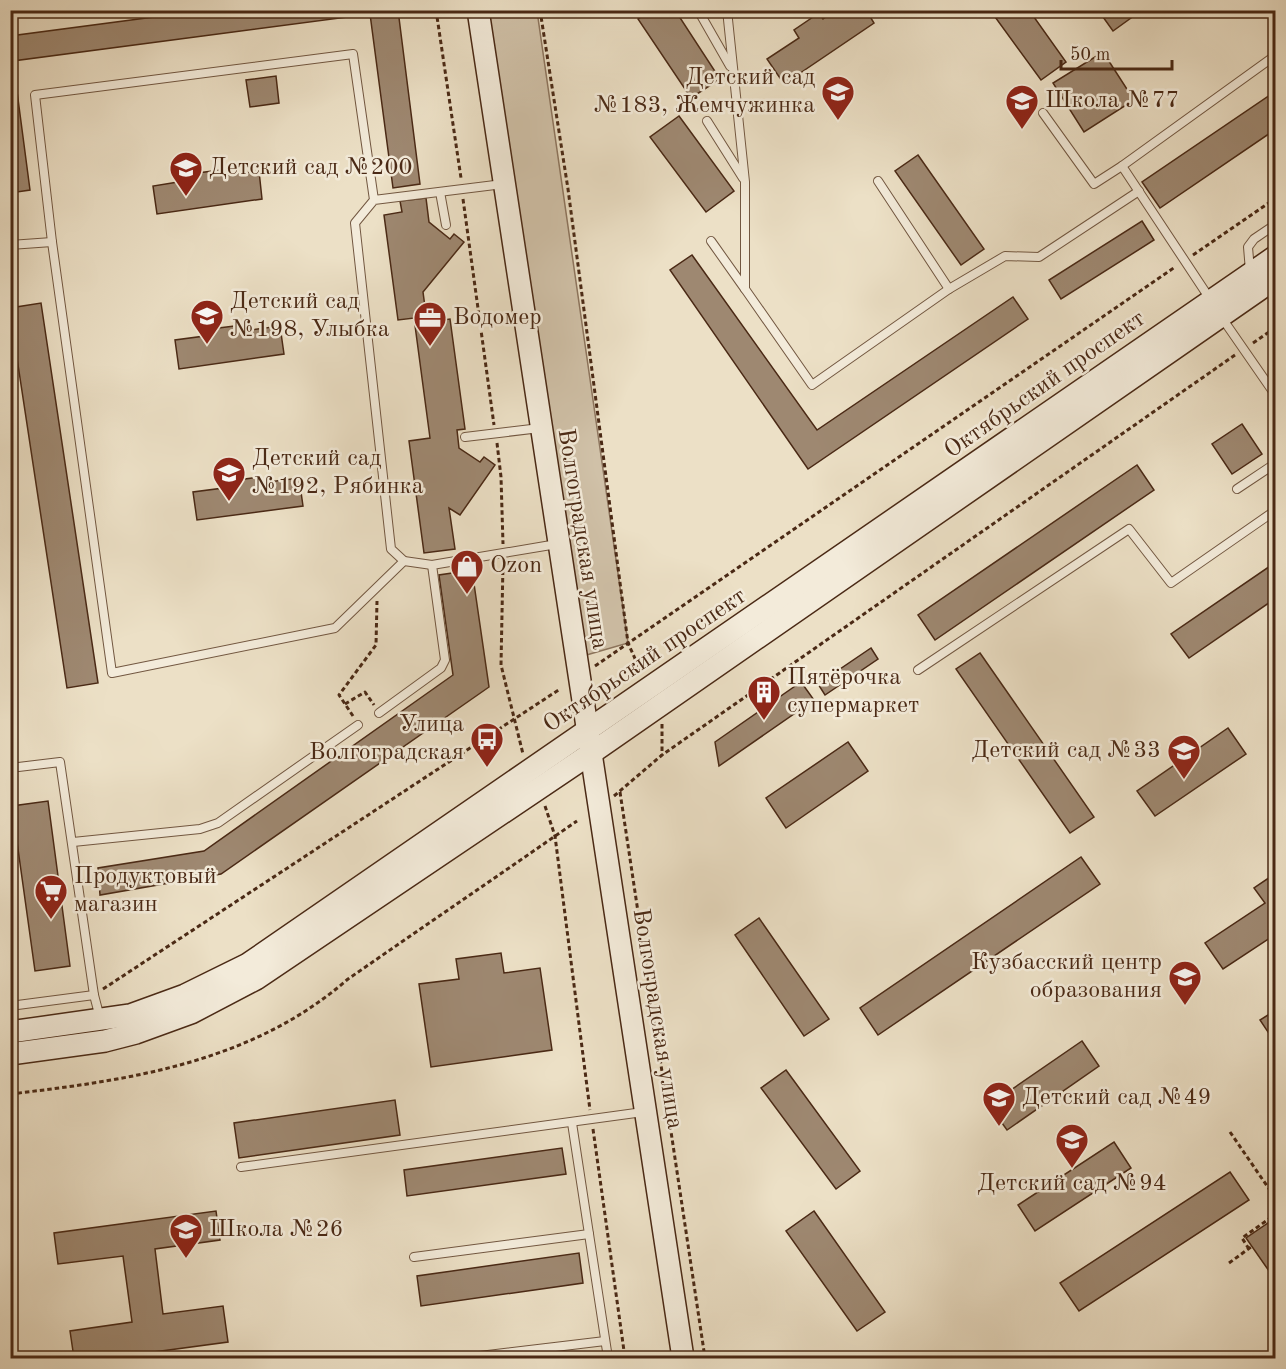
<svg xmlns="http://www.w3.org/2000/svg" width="1286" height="1369" font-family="'Old Standard TT',serif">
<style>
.green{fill:#d0c1a8;stroke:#8d755e;stroke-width:1.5}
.building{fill:#9e8871;stroke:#4a2915;stroke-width:1.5}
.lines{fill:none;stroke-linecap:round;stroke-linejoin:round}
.service-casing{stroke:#725741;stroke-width:10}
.secondary-casing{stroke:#4a2915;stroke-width:24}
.path{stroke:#4a2915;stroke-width:3;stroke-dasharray:4.5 3;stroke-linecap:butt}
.service{stroke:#f3ebda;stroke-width:8}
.secondary{stroke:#f3ebda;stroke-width:21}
.labels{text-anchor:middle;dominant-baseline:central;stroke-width:5;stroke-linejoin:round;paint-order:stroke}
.poi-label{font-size:24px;fill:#4a2915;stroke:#f3ebda;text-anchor:start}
.street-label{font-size:24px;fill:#4a2915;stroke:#f3ebda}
</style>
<rect width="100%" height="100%" fill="#ece0c6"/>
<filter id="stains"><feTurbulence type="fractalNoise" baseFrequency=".00333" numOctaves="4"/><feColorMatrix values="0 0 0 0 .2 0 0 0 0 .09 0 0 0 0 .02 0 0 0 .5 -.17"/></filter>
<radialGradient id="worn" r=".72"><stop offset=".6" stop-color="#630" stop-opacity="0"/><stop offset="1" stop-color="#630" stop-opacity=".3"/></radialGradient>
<!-- green -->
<polygon class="green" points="482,11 537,11 628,643 583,656"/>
<!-- building -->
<g class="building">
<polygon points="207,10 398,10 420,184 393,188 370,14 13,61 30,190 10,193 10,36"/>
<polygon points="651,10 675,10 720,79 691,98 638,19"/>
<polygon points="836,10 866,10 874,23 784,84 767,59 799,38 794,30 819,13 823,19"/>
<polygon points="990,10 1029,10 1066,62 1041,80"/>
<polygon points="1098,10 1142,10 1113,31"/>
<polygon points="1103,52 1134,100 1084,132 1053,83"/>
<polygon points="276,76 279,103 250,107 246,80"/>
<polygon points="1276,91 1276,129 1160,208 1142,182"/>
<polygon points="679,116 734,191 706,212 650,137"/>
<polygon points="918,155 984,249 961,265 895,171"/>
<polygon points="220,170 221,176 259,171 262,199 157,214 153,186 190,180 190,174"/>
<polygon points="426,198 429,222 450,239 454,234 464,242 423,292 427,322 450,319 465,429 457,430 459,448 480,462 484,457 495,465 460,515 449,508 455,549 424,553 409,441 430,438 414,318 398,320 384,215 402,212 400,201"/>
<polygon points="1142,221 1154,240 1061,299 1049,280"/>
<polygon points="692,255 817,430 1013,297 1028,319 808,469 670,270"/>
<polygon points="41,303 98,683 67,688 10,312 10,308"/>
<polygon points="242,325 242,331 280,326 284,354 179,369 175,340 212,335 211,329"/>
<polygon points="1242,424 1262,454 1232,474 1212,444"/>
<polygon points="1137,465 1154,490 935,640 918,615"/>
<polygon points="260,477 261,483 299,478 303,506 197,520 193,492 231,487 230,481"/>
<polygon points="1276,562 1276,598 1189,658 1171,634"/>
<polygon points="472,570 489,687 221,874 100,895 98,868 204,851 453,675 439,575"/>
<polygon points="871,648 878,659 825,695 818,684"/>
<polygon points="980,653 1094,817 1070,833 956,669"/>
<polygon points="801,682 814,700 719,766 715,742"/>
<polygon points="1228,728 1246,754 1155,816 1137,791"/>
<polygon points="848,742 868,771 786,828 766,798"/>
<polygon points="48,801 70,966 35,971 12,806"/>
<polygon points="1081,857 1100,884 878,1035 860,1008"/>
<polygon points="1276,873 1276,934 1223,969 1205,943 1265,903 1254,888"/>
<polygon points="759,918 829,1019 804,1036 735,935"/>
<polygon points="501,953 504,973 540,968 552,1050 431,1067 419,984 459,979 456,959"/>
<polygon points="1276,1010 1276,1044 1260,1020"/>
<polygon points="1082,1041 1099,1066 1007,1130 989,1105"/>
<polygon points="786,1070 860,1171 836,1189 761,1088"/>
<polygon points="395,1100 400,1135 239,1158 234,1123"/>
<polygon points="1114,1142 1131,1168 1035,1231 1018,1205"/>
<polygon points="562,1148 566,1174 407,1196 404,1170"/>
<polygon points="1230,1172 1249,1200 1079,1311 1060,1283"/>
<polygon points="216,1211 220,1240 155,1249 163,1314 223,1306 228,1342 109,1358 74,1358 70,1331 132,1322 123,1256 58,1264 54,1233"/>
<polygon points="814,1211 885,1312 857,1331 786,1231"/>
<polygon points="1268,1223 1276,1233 1276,1281 1246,1238"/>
<polygon points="579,1253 583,1283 421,1306 417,1276"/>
</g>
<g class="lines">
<defs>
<g id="service">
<polyline points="698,10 730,66"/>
<polyline points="727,10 745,182 745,289 812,385 949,289 1005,256 1039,257 1139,191"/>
<polyline points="1043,113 1094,184 1122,166"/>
<polyline points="707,121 743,178"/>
<polyline points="878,181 949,289"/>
<polyline points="440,192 446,225"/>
<polyline points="374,200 355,223 391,549 404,561 335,628 112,673 52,242 35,95 353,54 374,200 503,184"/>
<polyline points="711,241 745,289"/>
<polyline points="10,245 52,242"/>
<polyline points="1250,271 1248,247 1254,239 1276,224"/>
<polyline points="1210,299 1122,166 1276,55"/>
<polyline points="1222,318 1276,396"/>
<polyline points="465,437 540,428"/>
<polyline points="1237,489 1276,463"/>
<polyline points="404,561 432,565"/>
<polyline points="918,670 1129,529 1171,583 1276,510"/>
<polyline points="379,713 441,668 445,660 432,565 557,544"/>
<polyline points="10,768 60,762 94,995 100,1018"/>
<polyline points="73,842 200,829 218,823 358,725"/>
<polyline points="10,1006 94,995"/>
<polyline points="572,1123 608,1358"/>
<polyline points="241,1167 643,1112"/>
<polyline points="414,1257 589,1234"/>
<polyline points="463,1358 605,1341"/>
</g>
<g id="secondary">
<polyline points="478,10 683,1358"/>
<polyline points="10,1032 130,1015 185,995 248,964 1276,256"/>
<polyline points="10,1054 105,1041 136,1033 191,1013 256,979 590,754 1276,278"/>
</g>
</defs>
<!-- service casing -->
<use href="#service" class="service-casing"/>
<!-- secondary casing -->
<use href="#secondary" class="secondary-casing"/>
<!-- path -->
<g class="path">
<polyline points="436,10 461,178"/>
<polyline points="540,10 568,189 628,643 641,672"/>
<polyline points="463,199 494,425"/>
<polyline points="1193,255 1276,198"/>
<polyline points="1253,343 1276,327"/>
<polyline points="497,443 501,477 503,544"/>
<polyline points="503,563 501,665 523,754"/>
<polyline points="595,666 1175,267"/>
<polyline points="345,704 365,692 374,705"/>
<polyline points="353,716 339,695 376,645 377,601"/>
<polyline points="662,724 662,755"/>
<polyline points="620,792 705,1358"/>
<polyline points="614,796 662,755 1235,355"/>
<polyline points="545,806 555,836 590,1110"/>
<polyline points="103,989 560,689"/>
<path d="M10 1094C132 1080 253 1062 348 979L577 821"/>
<polyline points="593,1129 625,1358"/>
<polyline points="1230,1132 1276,1199"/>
<polyline points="1249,1249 1242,1238 1276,1214"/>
<polyline points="1229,1263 1251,1247"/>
</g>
<!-- service -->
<use href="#service" class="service"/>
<!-- secondary -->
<use href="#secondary" class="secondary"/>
</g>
<!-- icons -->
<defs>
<symbol id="school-pin" viewBox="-11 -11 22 30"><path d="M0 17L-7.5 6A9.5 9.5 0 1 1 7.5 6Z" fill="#8f2418" stroke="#f3ebda"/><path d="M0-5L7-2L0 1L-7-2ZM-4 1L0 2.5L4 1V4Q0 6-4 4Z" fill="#fff"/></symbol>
<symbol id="office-pin" viewBox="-11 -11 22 30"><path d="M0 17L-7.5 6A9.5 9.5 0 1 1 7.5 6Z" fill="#8f2418" stroke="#f3ebda"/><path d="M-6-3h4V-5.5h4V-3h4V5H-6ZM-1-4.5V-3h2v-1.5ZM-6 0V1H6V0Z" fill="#fff"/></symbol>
<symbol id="shop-pin" viewBox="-11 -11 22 30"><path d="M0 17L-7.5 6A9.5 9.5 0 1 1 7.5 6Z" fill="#8f2418" stroke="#f3ebda"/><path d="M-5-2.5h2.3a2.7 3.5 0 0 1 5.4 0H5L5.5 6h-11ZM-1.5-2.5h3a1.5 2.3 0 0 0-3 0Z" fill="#fff"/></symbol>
<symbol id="building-pin" viewBox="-11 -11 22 30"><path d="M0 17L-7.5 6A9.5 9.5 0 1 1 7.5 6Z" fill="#8f2418" stroke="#f3ebda"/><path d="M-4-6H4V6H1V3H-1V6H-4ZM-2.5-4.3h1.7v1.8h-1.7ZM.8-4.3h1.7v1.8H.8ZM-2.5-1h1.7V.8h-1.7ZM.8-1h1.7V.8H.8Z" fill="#fff"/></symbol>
<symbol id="bus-pin" viewBox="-11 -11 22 30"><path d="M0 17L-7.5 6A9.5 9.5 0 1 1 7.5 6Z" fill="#8f2418" stroke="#f3ebda"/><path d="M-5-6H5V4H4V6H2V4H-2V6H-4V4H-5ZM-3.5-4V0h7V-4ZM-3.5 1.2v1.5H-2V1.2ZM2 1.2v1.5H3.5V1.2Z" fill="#fff"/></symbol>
<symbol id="supermarket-pin" viewBox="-11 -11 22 30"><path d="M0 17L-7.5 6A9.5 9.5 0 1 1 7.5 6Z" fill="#8f2418" stroke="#f3ebda"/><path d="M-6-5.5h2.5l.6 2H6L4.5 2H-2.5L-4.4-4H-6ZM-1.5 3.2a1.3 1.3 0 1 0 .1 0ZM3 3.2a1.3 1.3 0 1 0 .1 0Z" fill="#fff"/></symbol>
</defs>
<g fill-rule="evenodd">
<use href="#school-pin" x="819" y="73" width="38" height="52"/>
<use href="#school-pin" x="1003" y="82" width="38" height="52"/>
<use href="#school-pin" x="167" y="149" width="38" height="52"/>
<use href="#school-pin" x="188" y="297" width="38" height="52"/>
<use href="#office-pin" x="411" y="299" width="38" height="52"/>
<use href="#school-pin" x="210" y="454" width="38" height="52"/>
<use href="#shop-pin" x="448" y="547" width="38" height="52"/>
<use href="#building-pin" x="745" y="673" width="38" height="52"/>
<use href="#bus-pin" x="468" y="720" width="38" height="52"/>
<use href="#school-pin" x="1165" y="732" width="38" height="52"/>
<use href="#supermarket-pin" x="32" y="872" width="38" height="52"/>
<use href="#school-pin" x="1166" y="958" width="38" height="52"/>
<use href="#school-pin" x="980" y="1079" width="38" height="52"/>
<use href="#school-pin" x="1053" y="1121" width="38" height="52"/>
<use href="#school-pin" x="167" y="1211" width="38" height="52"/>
</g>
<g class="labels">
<!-- poi labels -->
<g class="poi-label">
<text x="815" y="78" text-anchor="end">Детский сад<tspan x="815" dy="28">№183, Жемчужинка</tspan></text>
<text x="1045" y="101">Школа №77</text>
<text x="209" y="168">Детский сад №200</text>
<text x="230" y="302">Детский сад<tspan x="230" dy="28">№198, Улыбка</tspan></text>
<text x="453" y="318">Водомер</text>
<text x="252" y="459">Детский сад<tspan x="252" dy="28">№192, Рябинка</tspan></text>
<text x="490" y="566">Ozon</text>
<text x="787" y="678">Пятёрочка<tspan x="787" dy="28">супермаркет</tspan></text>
<text x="464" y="725" text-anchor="end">Улица<tspan x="464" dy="28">Волгоградская</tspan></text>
<text x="1161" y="751" text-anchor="end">Детский сад №33</text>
<text x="74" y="877">Продуктовый<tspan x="74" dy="28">магазин</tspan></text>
<text x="1162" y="963" text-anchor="end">Кузбасский центр<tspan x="1162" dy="28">образования</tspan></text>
<text x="1022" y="1098">Детский сад №49</text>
<text x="1072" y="1184" text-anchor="middle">Детский сад №94</text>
<text x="209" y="1230">Школа №26</text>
</g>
<!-- street labels -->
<g class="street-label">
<text transform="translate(1045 385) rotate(-35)">Октябрьский проспект</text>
<text transform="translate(582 539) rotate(81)">Волгоградская улица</text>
<text transform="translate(645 661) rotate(-34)">Октябрьский проспект</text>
<text transform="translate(657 1019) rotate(81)">Волгоградская улица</text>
</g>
</g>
<!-- margin -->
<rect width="1286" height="1369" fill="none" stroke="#ece0c6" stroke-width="36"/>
<rect x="12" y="12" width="1262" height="1345" fill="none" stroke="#4a2915" stroke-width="3"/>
<rect x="18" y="18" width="1250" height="1333" fill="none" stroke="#4a2915" stroke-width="1.5"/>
<!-- scale -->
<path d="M1061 60v9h111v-9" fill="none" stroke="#4a2915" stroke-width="3"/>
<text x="1070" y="60" font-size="18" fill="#4a2915" stroke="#f3ebda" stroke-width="4.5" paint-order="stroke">50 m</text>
<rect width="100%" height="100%" filter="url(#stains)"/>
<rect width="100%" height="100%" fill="url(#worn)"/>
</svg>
